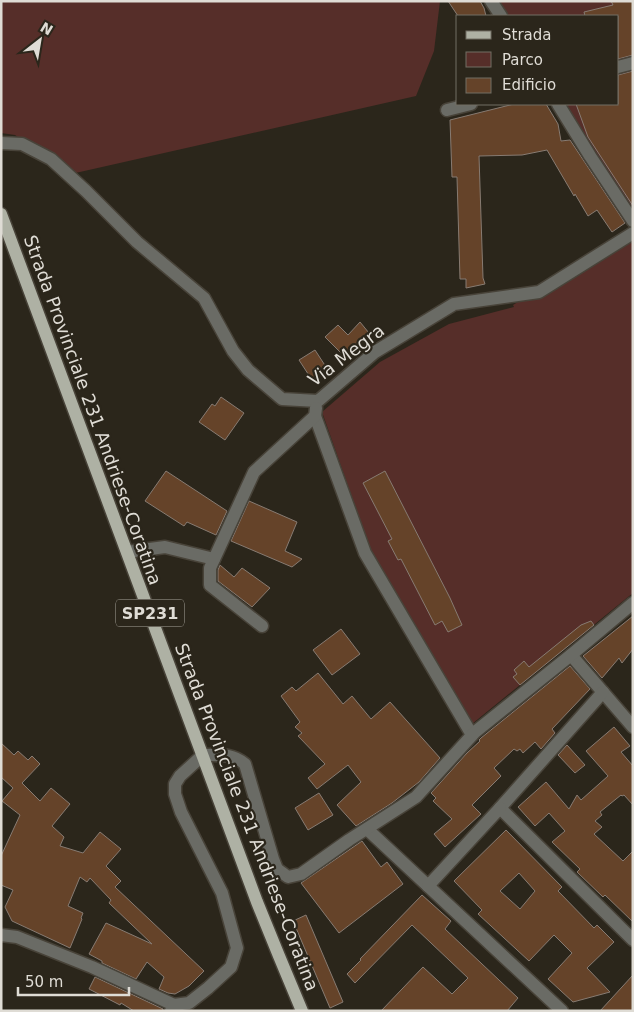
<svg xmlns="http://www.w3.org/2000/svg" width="634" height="1012" font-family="'DejaVu Sans',sans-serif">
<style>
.green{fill:#562e29}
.building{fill:#654329;stroke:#877b72;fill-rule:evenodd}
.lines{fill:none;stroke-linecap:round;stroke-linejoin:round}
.minor-casing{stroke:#484339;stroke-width:15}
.major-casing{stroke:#484339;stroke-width:15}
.minor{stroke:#6a6b65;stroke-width:12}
.major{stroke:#aeb1a4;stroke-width:12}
.labels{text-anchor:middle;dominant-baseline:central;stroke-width:4.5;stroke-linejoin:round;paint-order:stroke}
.shield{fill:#2b261b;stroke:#a9a59d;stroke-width:1}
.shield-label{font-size:16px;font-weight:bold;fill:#dfdcd5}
.street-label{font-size:18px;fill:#dfdcd5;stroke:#2b261b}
</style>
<rect width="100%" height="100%" fill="#2b261b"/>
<!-- green -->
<g class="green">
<polygon points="1,1 440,1 434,51 416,96 71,174 15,135 1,133"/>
<polygon points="485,1 633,1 633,593 472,724 371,551 322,412 380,362 449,324 514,307 513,305 632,230 551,104 618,104 618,16 494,16"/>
</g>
<!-- building -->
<g class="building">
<polygon points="448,1 480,1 484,8 486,16 458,16"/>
<polygon points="611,1 633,1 633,55 618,59 618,16 585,16 584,12 613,5"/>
<polygon points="633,71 633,206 588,137 576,104 618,104 618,75"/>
<polygon points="514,104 546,104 558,124 561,141 570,140 625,223 612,232 597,210 588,216 575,194 574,196 547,150 522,155 479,156 483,278 485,284 466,288 466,279 460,279 457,177 452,177 450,120"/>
<polygon points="360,322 369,333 348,360 325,337 338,325 348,335"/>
<polygon points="315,350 328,370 312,380 299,360"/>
<polygon points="221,397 244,413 225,440 199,422 212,404 215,406"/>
<polygon points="166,471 227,511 216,535 187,522 184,526 145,501"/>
<polygon points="385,471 450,598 462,625 448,632 442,621 435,625 401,559 398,560 388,541 392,539 363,483"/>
<polygon points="249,501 297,522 285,551 302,559 292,567 231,541"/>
<polygon points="220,565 234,577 242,568 270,588 252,607 218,581 218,570"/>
<polygon points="633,616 633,649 622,663 619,658 602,678 583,656"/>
<polygon points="591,621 594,625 520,685 513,677 517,674 514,670 524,661 529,667 581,625"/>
<polygon points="341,629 360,654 332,675 313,650"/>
<polygon points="570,666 590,689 552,729 555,733 541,749 535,742 523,753 520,749 517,751 514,749 494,768 501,776 472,805 481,814 445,847 434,834 452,819 433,801 436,798 431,793 467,753 480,741 479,740 481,738"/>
<polygon points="318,673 343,704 352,696 371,719 390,702 440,758 419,782 392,803 356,826 337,805 361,782 348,765 317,789 308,778 325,764 298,736 302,733 295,727 300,722 281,696 292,687 296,691"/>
<polygon points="614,727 630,746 621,752 633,766 633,805 624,795 622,796 621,795 600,812 602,815 595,821 602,827 594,834 623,861 633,851 633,922 605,895 603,897 577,872 580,869 552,842 565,831 549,813 535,826 518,807 546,782 569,809 577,795 581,800 608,776 586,751"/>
<polygon points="1,743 14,755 18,751 28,760 32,756 40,764 22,783 40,801 51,788 70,804 52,826 64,837 60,846 83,853 100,832 121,849 106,866 121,881 115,887 204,971 189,986 175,994 168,993 159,989 164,977 147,962 136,979 102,963 102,961 89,954 106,923 152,944 109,903 111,900 90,878 87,882 80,877 68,906 83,913 81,918 82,919 70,948 12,921 5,907 13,890 1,885 1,856 20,815 2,801 13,788 1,777"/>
<polygon points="567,745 585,765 575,773 558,755"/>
<polygon points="319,793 333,815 308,830 295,808"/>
<path d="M506 830 562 887 558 891 594 928 597 925 614 942 587 968 610 992 573 1002 548 979 572 953 554 935 529 961 478 914 482 910 454 881ZM519 873 535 891 520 909 500 891Z"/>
<polygon points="362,841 381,867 387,862 403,884 339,933 301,883"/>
<polygon points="422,895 451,921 445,929 518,998 507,1011 381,1011 423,967 452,994 468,978 412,925 355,983 347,974 361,960 360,959"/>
<polygon points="306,915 343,1002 330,1008 293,921"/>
<polygon points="633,975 633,1011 600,1011"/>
<polygon points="95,977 163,1009 163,1011 134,1011 121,1003 120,1005 89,989"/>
</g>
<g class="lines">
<defs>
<g id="minor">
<polyline points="491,1 501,16"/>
<polyline points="618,67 633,63"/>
<polyline points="558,104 590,156 633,221"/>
<polyline points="447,110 471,104"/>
<polyline points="1,143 22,144 51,159 86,191 137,242 204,298 233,351 248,370 282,399 318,401 375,352 454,304 539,292 633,233"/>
<polyline points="315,416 365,553 472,735"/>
<polyline points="127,552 165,547 214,559"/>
<polyline points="262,626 210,585 210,568 254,472 315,416 316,408"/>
<polyline points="571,655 633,727"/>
<polyline points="603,692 500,808 633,940"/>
<polyline points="367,829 562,1011"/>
<polyline points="428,886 500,808"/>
<polyline points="1,935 17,937 92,967 174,1005"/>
<path d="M171 1011 174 1005 189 1003 208 988 231 967 237 948 222 893 181 812 175 794V784L180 776 203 755C219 755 232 753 245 764L273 859 277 869 288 877 301 874 349 840 416 797 475 732 571 655 633 603"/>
</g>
<polyline id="major" points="1,214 257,902 279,956 302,1011"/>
</defs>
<!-- minor casing -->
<use href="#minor" class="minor-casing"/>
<!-- major casing -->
<use href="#major" class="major-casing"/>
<!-- minor -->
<use href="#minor" class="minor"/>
<!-- major -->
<use href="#major" class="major"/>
</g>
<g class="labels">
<!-- shield labels -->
<rect class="shield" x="116" y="599.5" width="68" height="27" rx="4"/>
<g class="shield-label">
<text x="150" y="613">SP231</text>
</g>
<!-- street labels -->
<g class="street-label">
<text transform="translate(346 355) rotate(-37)">Via Megra</text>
<text transform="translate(93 410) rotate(70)">Strada Provinciale 231 Andriese-Coratina</text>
<text transform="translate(247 817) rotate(69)">Strada Provinciale 231 Andriese-Coratina</text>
</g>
</g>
<!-- border -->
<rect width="634" height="1012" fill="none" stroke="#dfdcd5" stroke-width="5"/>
<!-- legend -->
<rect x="456" y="15" width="162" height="90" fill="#2b261b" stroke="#736f65"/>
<rect x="466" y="31" width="25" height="8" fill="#aeb1a4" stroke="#736f65"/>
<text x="502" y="40" font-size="15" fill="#dfdcd5">Strada</text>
<rect x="466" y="52" width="25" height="15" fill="#562e29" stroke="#736f65"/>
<text x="502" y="65" font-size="15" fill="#dfdcd5">Parco</text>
<rect x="466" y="78" width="25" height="15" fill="#654329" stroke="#736f65"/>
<text x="502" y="90" font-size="15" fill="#dfdcd5">Edificio</text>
<!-- north arrow -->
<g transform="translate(40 40) rotate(31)" stroke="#2b261b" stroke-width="4" paint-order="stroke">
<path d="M0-4L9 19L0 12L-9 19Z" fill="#dfdcd5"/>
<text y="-8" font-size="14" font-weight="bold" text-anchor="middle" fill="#dfdcd5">N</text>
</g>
<!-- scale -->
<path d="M18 987v8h111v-8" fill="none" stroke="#dfdcd5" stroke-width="2.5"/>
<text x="25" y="987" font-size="15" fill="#dfdcd5" stroke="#2b261b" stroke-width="4" paint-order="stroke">50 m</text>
</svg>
